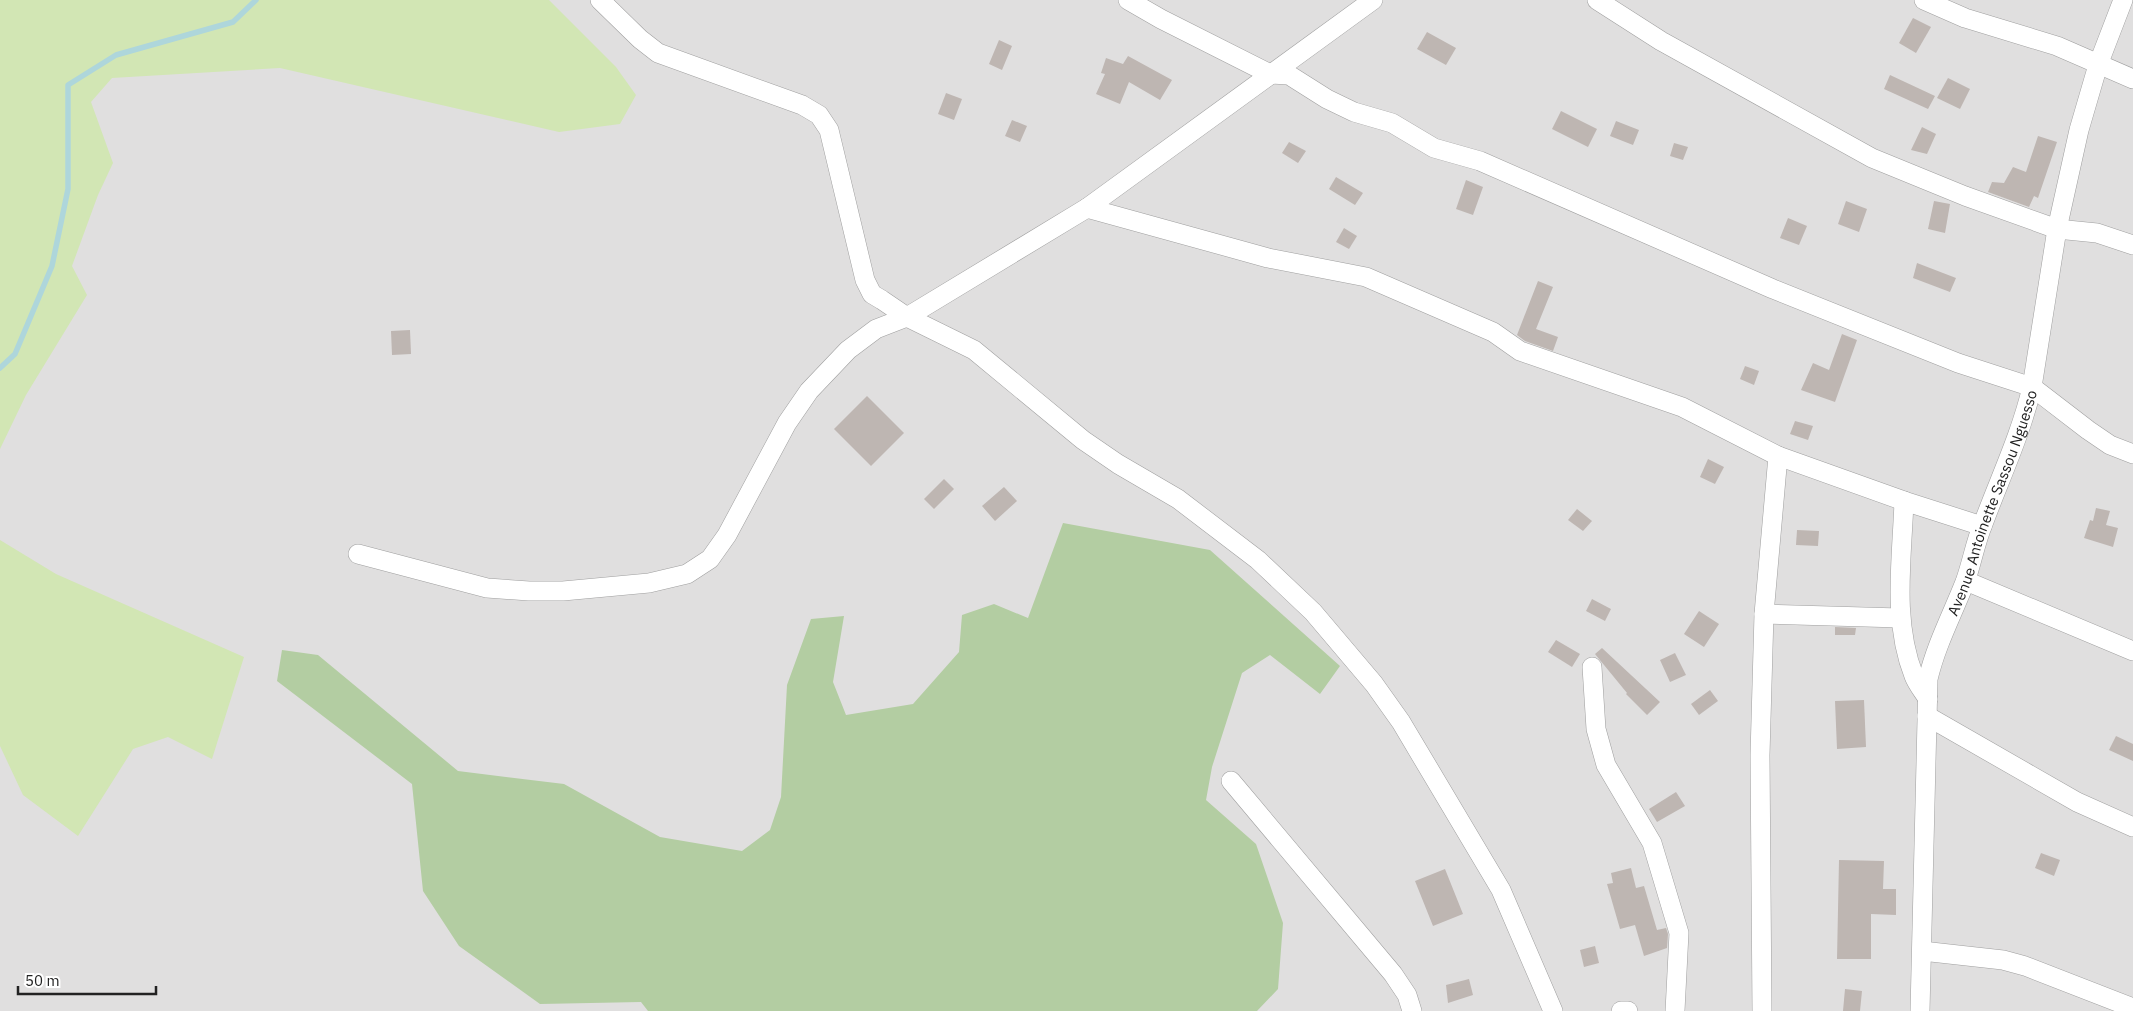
<svg xmlns="http://www.w3.org/2000/svg" width="2133" height="1011" font-family="'IBM Plex Sans',sans-serif">
<style>
.residential{fill:#e0dfdf}
.grass{fill:#d2e6b4}
.forest{fill:#b3cda2}
.lines{fill:none;stroke-linecap:round;stroke-linejoin:round}
.stream{stroke:#aed6db;stroke-width:5.5}
.building{fill:#beb6b2}
.street-casing{stroke:#9f9f9f;stroke-width:20}
.street{stroke:#fff;stroke-width:19}
.labels{text-anchor:middle;dominant-baseline:central;stroke-width:4.5;stroke-linejoin:round;paint-order:stroke}
.street-label{font-size:15px;fill:#222;stroke:#fff}
</style>
<rect width="100%" height="100%" fill="#f1eee9"/>
<!-- residential -->
<rect class="residential" x="0" y="0" width="2133" height="1011"/>
<!-- grass -->
<g class="grass">
<polygon points="0,0 549,0 616,67 636,95 620,124 559,132 280,68 112,78 91,102 113,163 98,195 72,266 87,295 26,395 0,449"/>
<polygon points="0,540 56,574 244,657 212,759 168,737 133,749 78,836 23,795 0,746"/>
</g>
<!-- forest -->
<polygon class="forest" points="1063,523 1210,550 1340,666 1320,694 1270,655 1242,673 1212,767 1206,800 1256,844 1283,923 1278,989 1257,1011 648,1011 641,1002 540,1004 459,946 423,891 412,784 277,681 282,650 318,655 458,771 564,784 660,837 742,851 770,830 781,797 787,685 811,619 844,616 833,682 846,715 913,704 959,652 962,615 994,604 1028,618"/>
<g class="lines">
<!-- stream -->
<polyline class="stream" points="0,368 15,354 52,266 68,189 68,85 116,55 233,22 256,0"/>
</g>
<!-- building -->
<g class="building">
<polygon points="1913,18 1931,27 1916,53 1899,43"/>
<polygon points="1427,32 1456,48 1446,65 1417,49"/>
<polygon points="999,40 1012,46 1002,70 989,64"/>
<polygon points="1128,56 1172,80 1160,100 1129,82 1120,104 1096,94 1105,74 1101,73 1106,58 1123,64"/>
<polygon points="1890,75 1935,96 1928,109 1884,89"/>
<polygon points="1948,78 1970,89 1960,109 1937,98"/>
<polygon points="946,93 962,99 954,120 938,114"/>
<polygon points="1561,111 1597,129 1588,147 1552,129"/>
<polygon points="1012,120 1027,126 1020,142 1005,136"/>
<polygon points="1616,121 1639,130 1633,145 1610,136"/>
<polygon points="1922,127 1936,134 1927,154 1911,150"/>
<polygon points="2038,136 2057,142 2038,198 2034,196 2029,207 1988,192 1992,182 2004,183 2013,167 2026,172"/>
<polygon points="1289,142 1306,151 1298,163 1282,153"/>
<polygon points="1674,143 1688,147 1683,160 1670,156"/>
<polygon points="1336,177 1363,193 1355,205 1329,189"/>
<polygon points="1466,180 1483,187 1473,215 1456,209"/>
<polygon points="1846,201 1867,209 1859,232 1838,224"/>
<polygon points="1934,201 1950,204 1945,233 1928,229"/>
<polygon points="1788,218 1807,226 1799,245 1780,238"/>
<polygon points="1344,228 1357,236 1349,249 1336,242"/>
<polygon points="1917,263 1956,278 1950,292 1913,278"/>
<polygon points="1538,281 1553,287 1536,329 1558,337 1553,351 1525,341 1517,335"/>
<polygon points="410,330 411,354 392,355 391,331"/>
<polygon points="1842,334 1857,340 1835,402 1801,390 1813,363 1829,370"/>
<polygon points="1745,366 1759,371 1754,385 1740,379"/>
<polygon points="867,396 904,433 871,466 834,429"/>
<polygon points="1795,421 1813,426 1808,440 1790,434"/>
<polygon points="1708,459 1724,467 1715,484 1700,477"/>
<polygon points="944,479 954,489 934,509 924,499"/>
<polygon points="1004,487 1017,501 995,521 982,506"/>
<polygon points="2096,508 2110,511 2106,525 2118,528 2113,547 2084,538 2090,520 2093,521"/>
<polygon points="1577,509 1592,521 1583,531 1568,520"/>
<polygon points="1797,530 1819,531 1818,546 1796,545"/>
<polygon points="1592,599 1611,609 1605,621 1586,611"/>
<polygon points="1699,611 1719,624 1704,647 1684,634"/>
<polygon points="1835,627 1856,628 1855,635 1835,635"/>
<polygon points="1556,640 1580,654 1572,667 1548,652"/>
<polygon points="1602,648 1660,702 1647,715 1626,694 1627,693 1595,654"/>
<polygon points="1675,653 1686,675 1670,682 1660,660"/>
<polygon points="1710,690 1718,701 1699,715 1691,704"/>
<polygon points="1864,700 1866,747 1837,749 1835,701"/>
<polygon points="2116,736 2133,744 2133,761 2109,750"/>
<polygon points="1676,792 1685,806 1657,822 1649,809"/>
<polygon points="2041,853 2060,860 2054,876 2035,868"/>
<polygon points="1839,860 1884,861 1883,889 1896,889 1896,915 1871,914 1871,959 1837,959"/>
<polygon points="1631,868 1636,888 1644,886 1657,930 1666,928 1668,934 1667,948 1644,956 1635,925 1620,929 1607,884 1613,883 1611,873"/>
<polygon points="1445,869 1463,914 1433,926 1415,881"/>
<polygon points="1595,946 1599,963 1584,967 1580,950"/>
<polygon points="1469,979 1473,995 1448,1003 1446,985"/>
<polygon points="1845,989 1862,991 1860,1011 1843,1011"/>
</g>
<g class="lines">
<defs>
<g id="street">
<polyline points="600,0 640,39 658,53 802,105 819,115 829,130 865,280 872,294 882,300 907,317 974,350 1083,440 1118,464 1178,499 1258,560 1313,612 1374,684 1401,722 1501,890 1553,1011"/>
<polyline points="1128,0 1161,19 1270,74 1289,75 1327,99 1354,112 1392,123 1434,148 1480,161 1773,289 1958,363 2032,387 2088,430 2110,445 2133,454"/>
<polyline points="1597,0 1661,41 1872,158 1965,196 2057,229 2097,233 2133,245"/>
<polyline points="1924,0 1965,18 2057,46 2133,79"/>
<polyline points="1087,208 1268,258 1366,277 1493,332 1520,351 1682,407 1778,456 1904,501 1982,526"/>
<path d="M1904 501C1902 559 1892 621 1914 676 1917 684 1923 691 1928 699"/>
<polyline points="358,554 487,588 529,591 563,591 649,583 687,574 710,559 727,535 787,423 809,391 848,350 876,329 907,317 1087,208 1373,0"/>
<polyline points="1966,581 2133,651"/>
<polyline points="1764,614 1900,618"/>
<polyline points="1592,667 1596,729 1606,765 1652,843 1679,933 1675,1011"/>
<polyline points="1927,716 2077,802 2133,827"/>
<polyline points="1231,781 1393,974 1407,995 1412,1011"/>
<polyline points="1922,951 2003,960 2025,966 2133,1008"/>
<polyline points="1621,1011 1628,1011"/>
<polyline points="1762,1011 1760,755 1764,614 1778,456"/>
<path id="s1" d="M1920 1011 1928 679C1936 645 1952 615 1965 582 1972 563 1975 543 1983 524 2000 478 2021 434 2032 387L2057 229 2079 130 2098 65 2123 0"/>
</g>
</defs>
<!-- street casing -->
<use href="#street" class="street-casing"/>
<!-- street -->
<use href="#street" class="street"/>
</g>
<g class="labels">
<!-- street labels -->
<g class="street-label">
<text stroke="none"><textPath href="#s1" startOffset="520">Avenue Antoinette Sassou Nguesso</textPath></text>
</g>
</g>
<!-- scale -->
<path d="M18 986v8h138v-8" fill="none" stroke="#222222" stroke-width="2.5"/>
<text x="25" y="986" font-size="15" fill="#222222" stroke="#ffffff" stroke-width="4" paint-order="stroke">50 m</text>
</svg>
